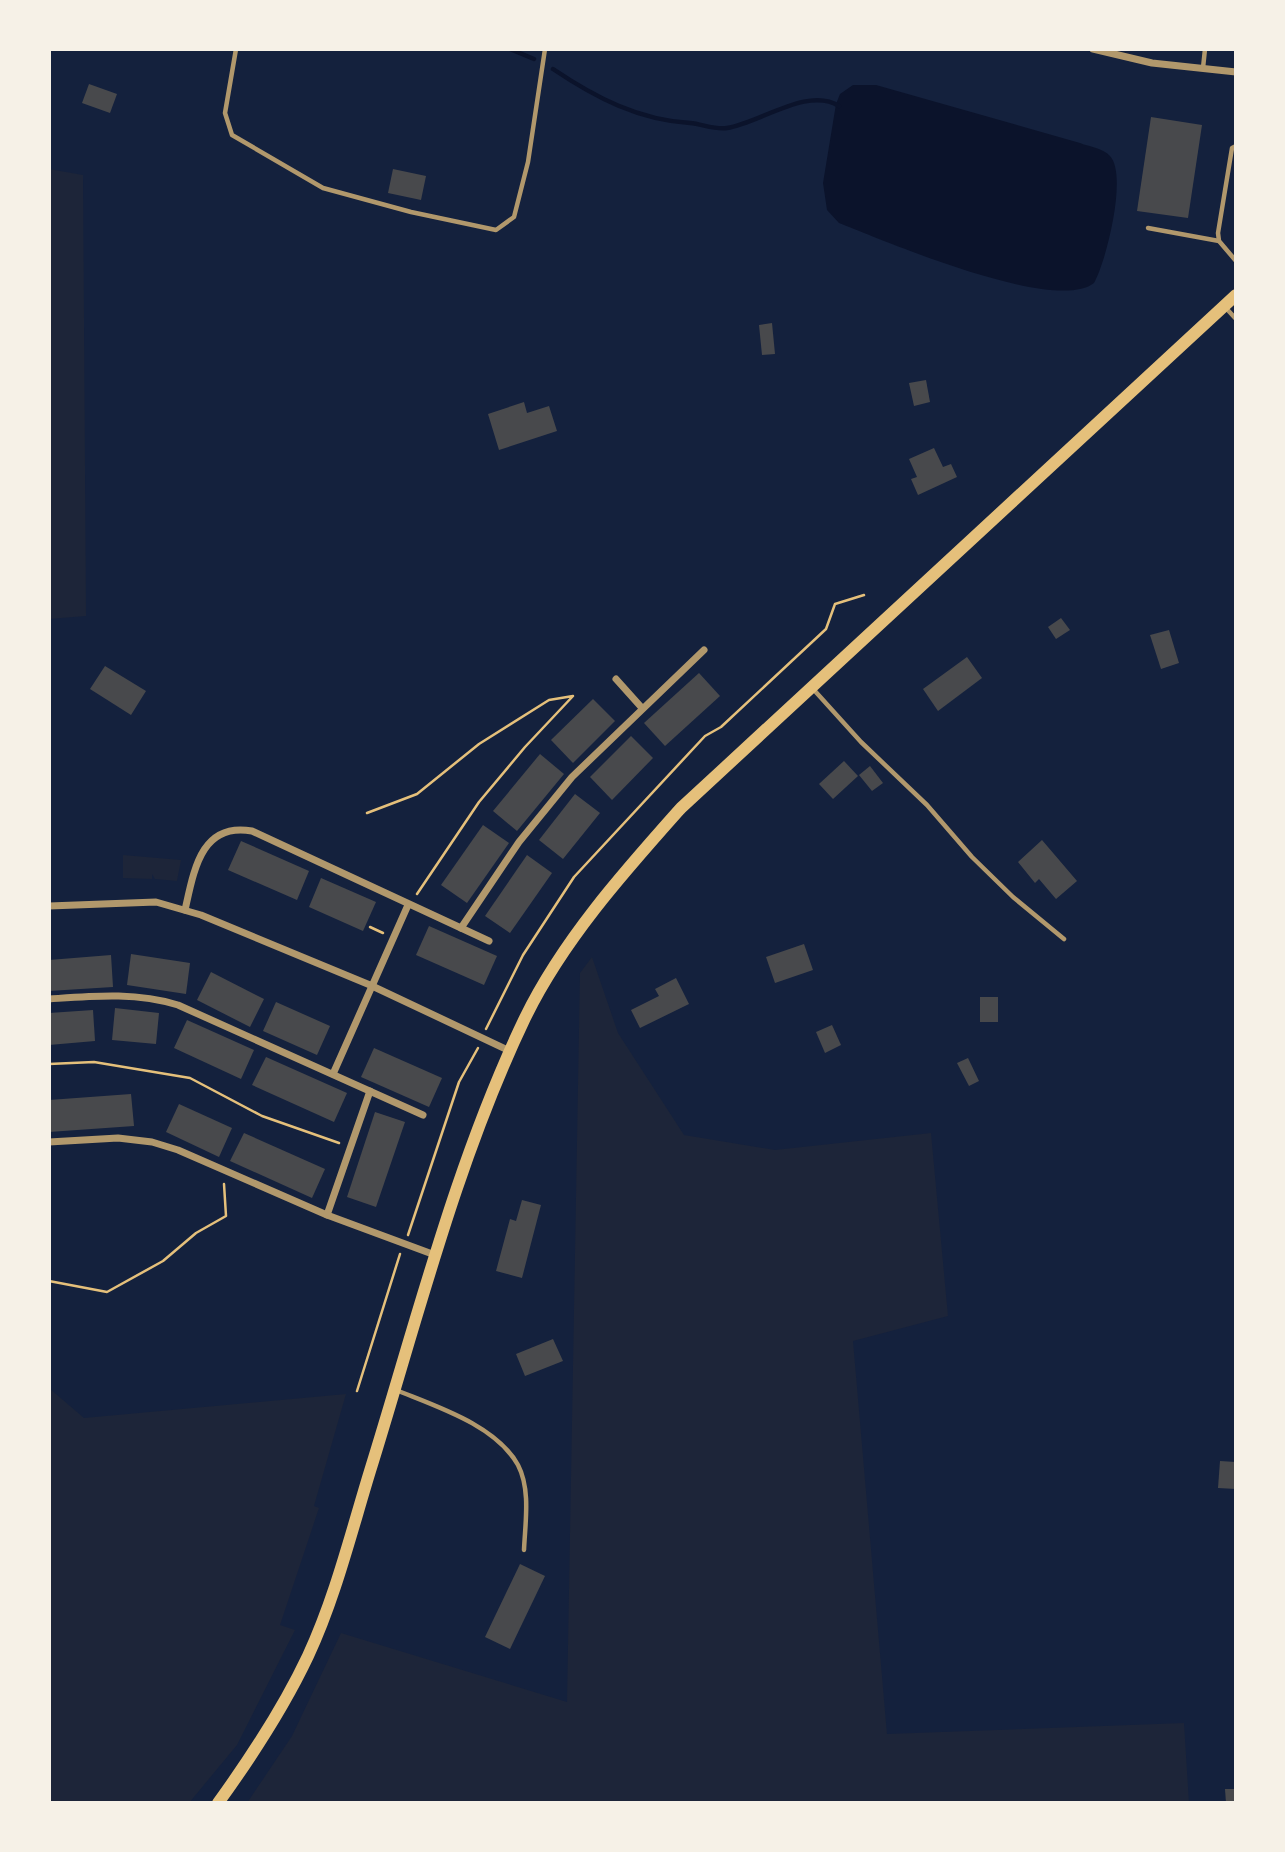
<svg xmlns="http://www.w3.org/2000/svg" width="1285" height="1852" font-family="Jost,sans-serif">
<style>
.green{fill:#1d2539}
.water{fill:#0b132b}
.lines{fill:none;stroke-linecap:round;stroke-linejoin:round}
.stream{stroke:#0b132b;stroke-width:4.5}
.building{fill:#48494c}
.path{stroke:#e5c07b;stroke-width:2.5}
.service{stroke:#b1986c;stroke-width:4.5}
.minor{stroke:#b1986c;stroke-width:7}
.secondary{stroke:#e5c07b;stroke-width:12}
</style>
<rect width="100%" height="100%" fill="#14213d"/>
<!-- green -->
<g class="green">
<polygon points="49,169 83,175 86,616 49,619"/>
<polygon points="123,855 181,860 177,881 155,879 152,874 152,879 123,878"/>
<polygon points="592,957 618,1033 684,1135 775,1150 931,1133 948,1316 853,1341 887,1734 1184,1723 1189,1803 247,1803 292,1736 341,1633 567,1702 580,973"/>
<polygon points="49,1388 84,1418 346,1394 314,1506 319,1508 280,1625 295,1630 237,1745 189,1803 49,1803"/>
</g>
<!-- water -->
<path class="water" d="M853 85H876L1080 143C1090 147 1103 148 1110 156 1128 175 1106 262 1094 283 1055 314 885 241 839 223L827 210 823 183 836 104 840 94Z"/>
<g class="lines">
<!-- stream -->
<g class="stream">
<polyline points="510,49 534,59"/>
<path d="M553 69C596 98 639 120 690 123 702 124 715 130 727 128 760 123 808 86 839 106"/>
</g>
</g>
<!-- building -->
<g class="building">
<polygon points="89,84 117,94 110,113 82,103"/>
<polygon points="1151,117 1202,125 1188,218 1137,211"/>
<polygon points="393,169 426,176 421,200 388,193"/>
<polygon points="772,323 775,354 762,355 759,325"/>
<polygon points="926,380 930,402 914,406 909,383"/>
<polygon points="524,402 527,413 549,406 557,431 499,450 488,414"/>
<polygon points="934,448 943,467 951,464 957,477 918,495 911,479 917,477 909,459"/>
<polygon points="1061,618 1070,630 1056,639 1048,627"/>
<polygon points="1169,630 1179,663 1161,669 1150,635"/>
<polygon points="967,657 982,678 938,711 923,689"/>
<polygon points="105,666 146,691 131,715 90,689"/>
<polygon points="699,673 720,696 665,746 644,723"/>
<polygon points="593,699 615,721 573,763 551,740"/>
<polygon points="631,736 653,758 612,800 590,777"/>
<polygon points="540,754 564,774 517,831 493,811"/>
<polygon points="844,761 858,776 833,799 819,784"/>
<polygon points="870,766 883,783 872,791 859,775"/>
<polygon points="575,794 600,813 563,859 539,840"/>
<polygon points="483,825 509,843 467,903 441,885"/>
<polygon points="1042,840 1077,881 1056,899 1039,879 1035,883 1018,862"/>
<polygon points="241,841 309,871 297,900 228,870"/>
<polygon points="527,855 552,873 510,933 485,916"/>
<polygon points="321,878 376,902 363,931 309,907"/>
<polygon points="429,926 497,956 484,985 416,955"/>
<polygon points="804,944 813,970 775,983 766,957"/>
<polygon points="131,954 190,963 186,994 127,985"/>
<polygon points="111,955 113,987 49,991 49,960"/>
<polygon points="211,972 264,999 250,1027 197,1000"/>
<polygon points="676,978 689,1004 640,1028 631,1010 659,996 655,989"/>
<rect x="980" y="997" width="18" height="25"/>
<polygon points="276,1002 330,1026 317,1055 263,1031"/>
<polygon points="115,1008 159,1013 156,1044 112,1040"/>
<polygon points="93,1010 95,1041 49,1045 49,1013"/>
<polygon points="187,1020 254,1050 241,1079 174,1048"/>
<polygon points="832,1025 841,1045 825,1053 816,1032"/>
<polygon points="374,1048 442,1078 429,1107 361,1077"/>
<polygon points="266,1057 347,1093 334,1122 252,1085"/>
<polygon points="968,1058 979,1081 969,1086 957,1063"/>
<polygon points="131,1094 134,1126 49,1132 49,1100"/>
<polygon points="179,1104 232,1128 219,1157 166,1132"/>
<polygon points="375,1112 405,1122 376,1207 347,1197"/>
<polygon points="244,1133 325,1169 312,1198 230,1161"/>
<polygon points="522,1200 541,1205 522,1278 496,1271 510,1219 516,1221"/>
<polygon points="553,1339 563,1361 525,1376 516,1354"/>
<polygon points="1220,1461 1236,1462 1236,1489 1218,1488"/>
<polygon points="520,1564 545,1576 510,1649 485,1637"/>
<polygon points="1225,1789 1236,1789 1236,1803 1226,1803"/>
</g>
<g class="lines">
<!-- path -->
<g class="path">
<polyline points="367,813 417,794 479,744 549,700 573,696 525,747 479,802 417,894"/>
<polyline points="370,927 383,933"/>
<polyline points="486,1029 523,955 574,877 705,736 721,727 826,629 835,604 864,595"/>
<polyline points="49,1064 94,1062 190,1078 262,1116 339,1143"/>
<polyline points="408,1235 459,1082 478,1048"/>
<polyline points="49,1281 107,1292 163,1261 196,1233 226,1216 224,1184"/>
<polyline points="357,1391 400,1254"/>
</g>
<!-- service -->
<g class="service">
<polyline points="236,49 225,113 232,135 323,188 411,212 496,230 514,217 528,162 545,49"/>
<polyline points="1203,68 1205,49"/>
<polyline points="1236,146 1232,148 1218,233 1219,241 1236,261"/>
<polyline points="1148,228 1219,241"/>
<polyline points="1225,307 1236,319"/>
<polyline points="814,690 861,742 927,805 972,857 1013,897 1064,939"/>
<path d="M396 1390C435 1406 496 1425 518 1465 531 1490 525 1524 524 1550"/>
</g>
<!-- minor -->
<g class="minor">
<polyline points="1093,49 1152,63 1236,72"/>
<polyline points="616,679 642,708"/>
<polyline points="49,906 156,902 201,915 370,985 510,1051"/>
<path d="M185 910C194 870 201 822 252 831L489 941"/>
<polyline points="461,928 519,842 572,777 704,650"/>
<path d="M49 999C94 996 135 992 178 1005L423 1115"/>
<polyline points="333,1074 408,905"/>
<polyline points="49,1142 118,1138 152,1142 178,1150 327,1215 435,1255"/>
<polyline points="327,1215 370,1091"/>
</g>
<!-- secondary -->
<path class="secondary" d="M218 1803C252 1756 283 1709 308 1656 335 1598 351 1533 370 1471 417 1320 456 1162 525 1018 563 940 624 872 681 808L1236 295"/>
</g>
<!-- border -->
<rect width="1285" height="1852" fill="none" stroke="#f6f1e7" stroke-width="102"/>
</svg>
